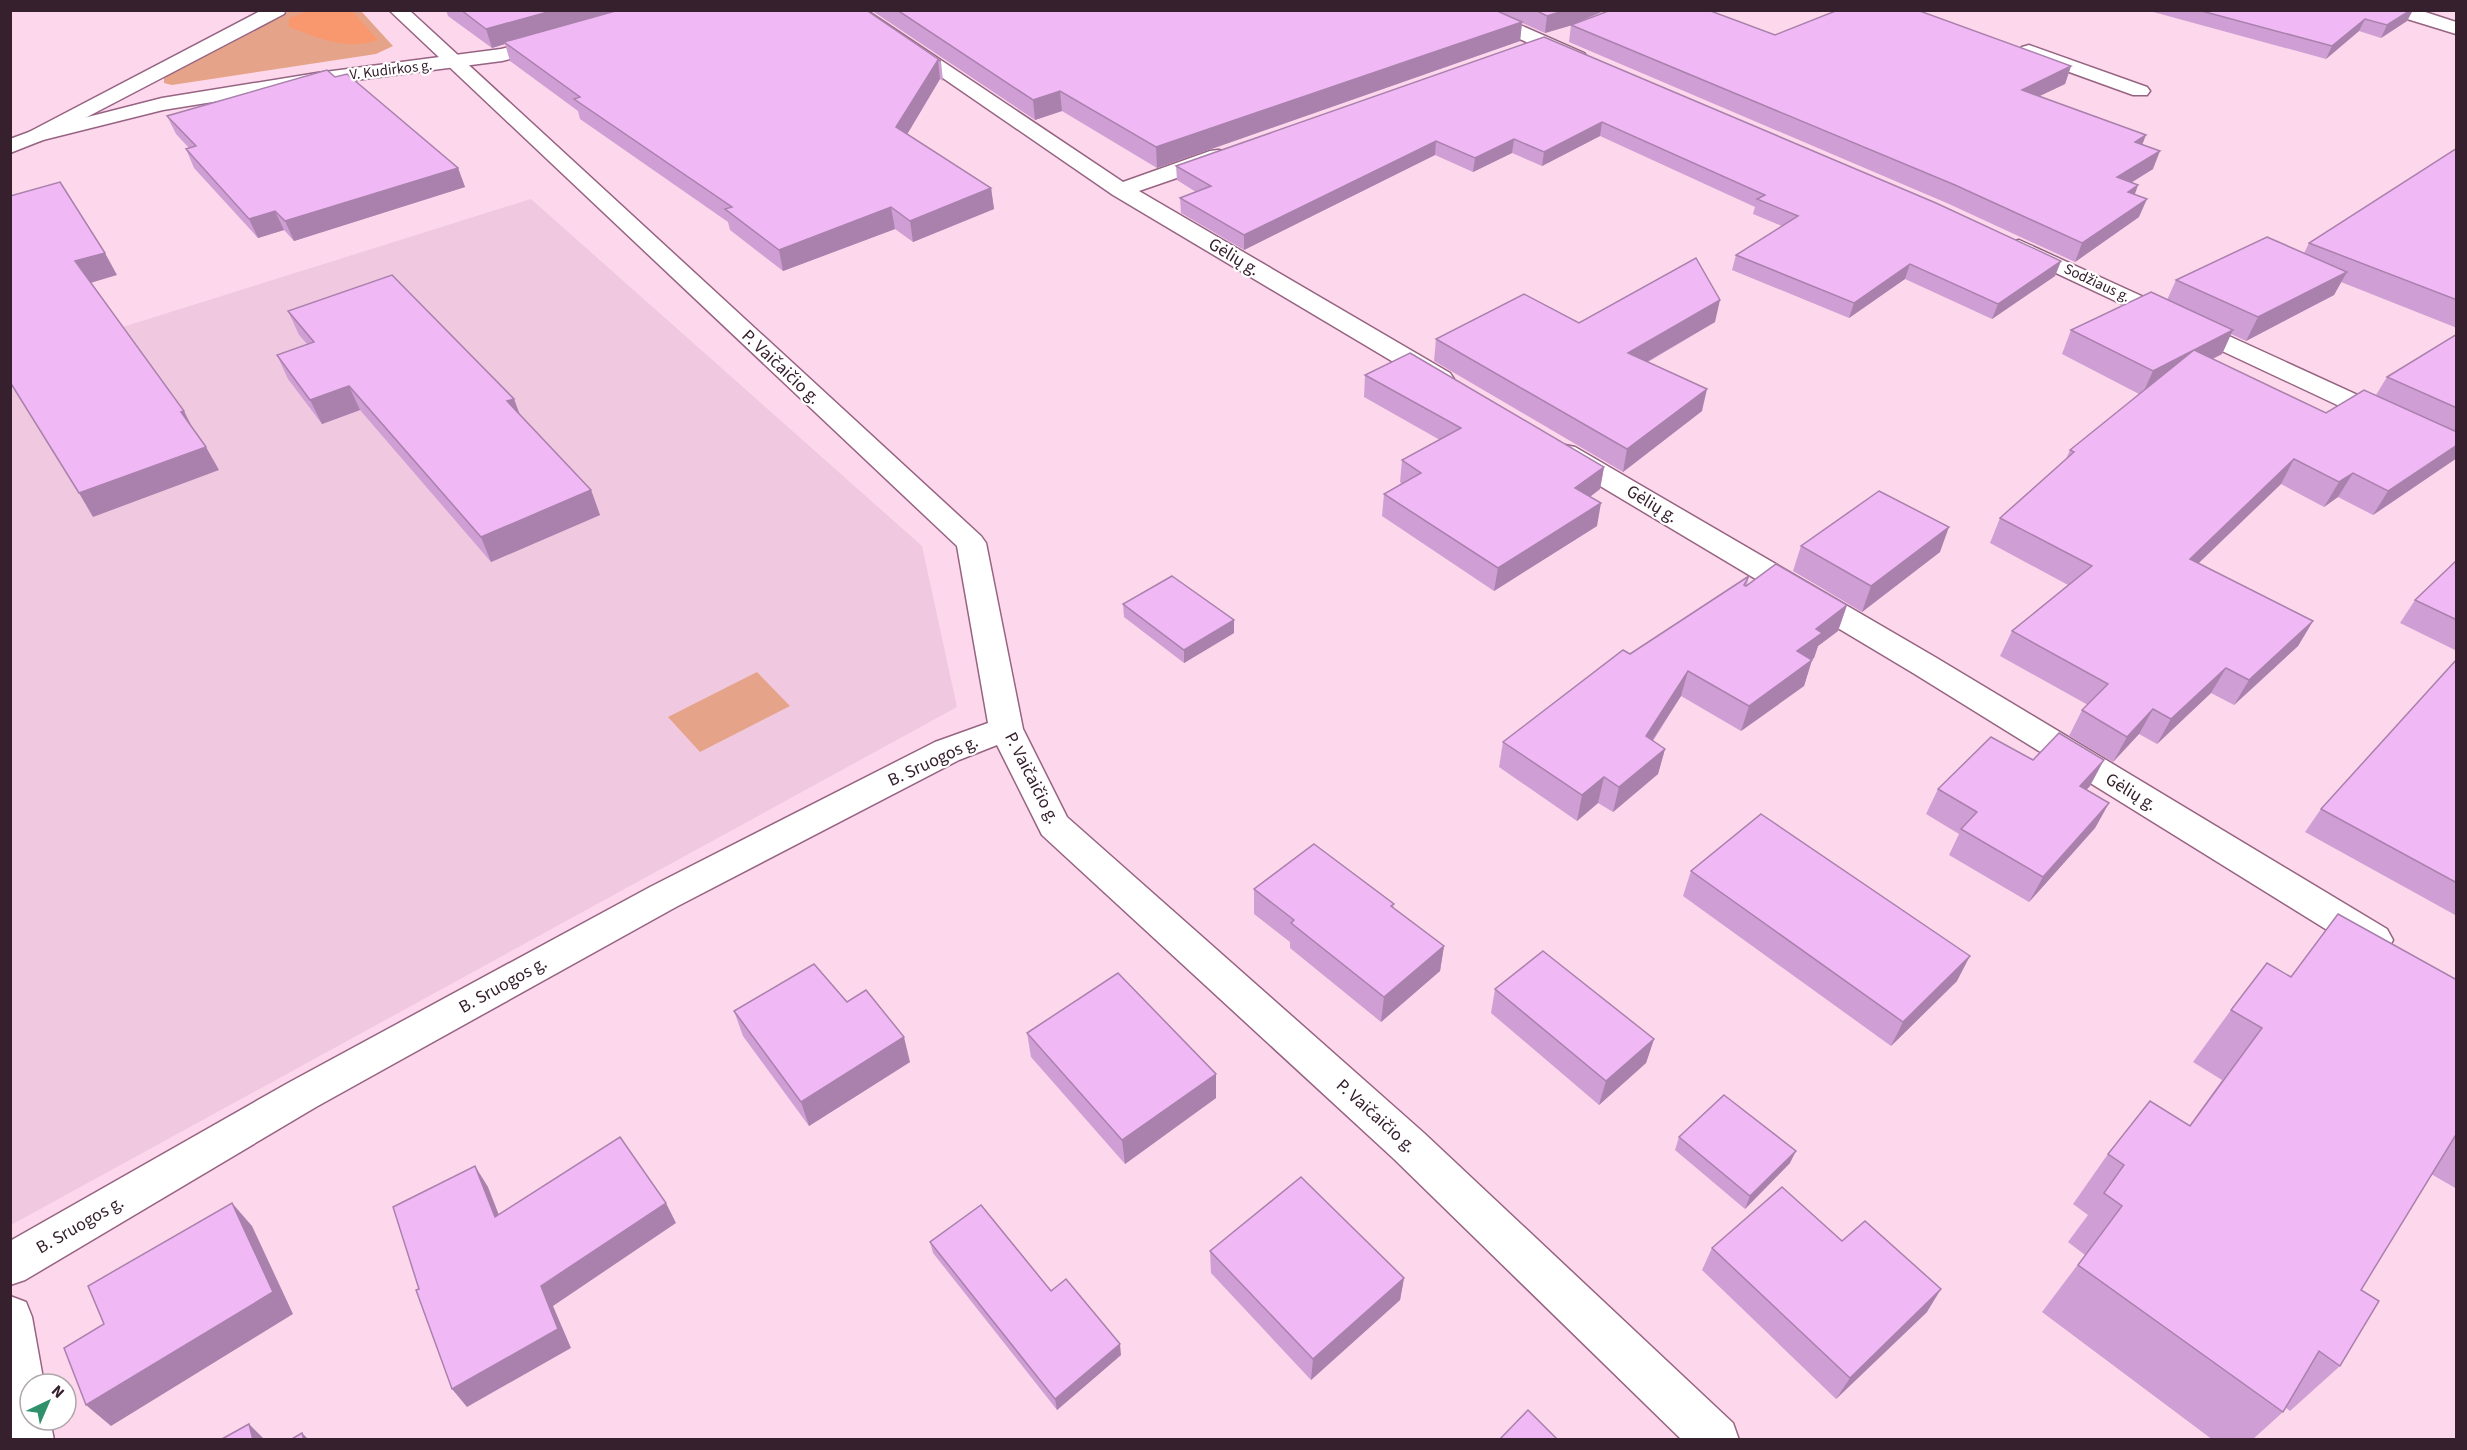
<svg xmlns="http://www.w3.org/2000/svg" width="2467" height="1450" font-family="'Source Sans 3',sans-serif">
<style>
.built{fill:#f0c8df}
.green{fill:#e5a489}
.forest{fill:#f9986e}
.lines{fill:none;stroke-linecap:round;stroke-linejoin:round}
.street-casing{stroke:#976382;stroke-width:3}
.secondary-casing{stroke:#976382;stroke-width:3}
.street{fill:#fff;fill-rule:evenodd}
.secondary{fill:#fff;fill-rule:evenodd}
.wall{fill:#cf9ed4}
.shaded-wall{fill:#a981ac}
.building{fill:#f1b8f6;stroke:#a981ac;stroke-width:1.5}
.labels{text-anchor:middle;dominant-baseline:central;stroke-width:4.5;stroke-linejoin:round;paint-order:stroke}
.far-street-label{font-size:15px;fill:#36202d;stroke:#fff}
.street-label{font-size:18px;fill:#36202d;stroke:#fff}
</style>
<rect width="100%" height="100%" fill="#fdd8ec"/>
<!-- built -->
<polygon class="built" points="531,199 922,546 957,707 11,1225 11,362"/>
<!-- green -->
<g class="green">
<polygon points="290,11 361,11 393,46 376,54 172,85 164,83 164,78 172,71"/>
<polygon points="757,672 790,706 700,752 668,717"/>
</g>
<!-- forest -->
<path class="forest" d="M308 11H352L378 40C347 51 318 38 289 27V18Z"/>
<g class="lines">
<defs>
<g id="street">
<polygon points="262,10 286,10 284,14 43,140 36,142 29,140 25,136 29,132"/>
<polygon points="389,10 409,10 981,536 986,543 1023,729 1067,817 1424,1133 1733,1423 1739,1440 1682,1440 1394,1159 1042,835 997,745 959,760 676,907 316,1107 25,1280 10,1285 10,1241 288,1083 650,887 935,742 988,723 957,546"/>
<polygon points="844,10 866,10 1123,182 1210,151 1218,150 1226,151 1229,156 1226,161 1139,191 1450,373 1454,379 1450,385 1441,387 1432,385 1113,195"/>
<polygon points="1460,10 1486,10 1584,53 1587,57 1584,61 1570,61 1462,14"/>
<polygon points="2389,10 2419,10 2456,22 2456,34 2391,14"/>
<polygon points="2029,45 2147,87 2150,91 2147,95 2133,95 2022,55 2019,51 2022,47"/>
<polygon points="2019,240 2456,440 2456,458 2446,456 2011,252 2007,247 2011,242"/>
<polygon points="1565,445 1575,447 1935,657 2387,929 2393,940 2387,951 2374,955 2361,951 1913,673 1555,459 1551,453 1555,447"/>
<polygon points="10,1296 26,1302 32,1317 44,1384 30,1384 30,1420 50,1420 54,1440 10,1440"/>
</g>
<polygon id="secondary" points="552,36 559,38 562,42 559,46 502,61 317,85 163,110 43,140 10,153 10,139 29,132 162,98 317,73 501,49"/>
</defs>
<!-- street casing -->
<use href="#street" class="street-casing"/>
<!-- secondary casing -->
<use href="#secondary" class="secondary-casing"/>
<!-- street -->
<use href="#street" class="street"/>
<!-- secondary -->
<use href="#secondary" class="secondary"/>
</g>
<!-- wall -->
<g class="wall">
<polygon points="446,10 866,10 941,61 943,81 940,79 907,134 991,188 994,209 913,242 895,229 783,271 730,230 728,222 580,119 578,111 510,61 505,44 492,48 448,16"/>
<polygon points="871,10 1606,10 1569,26 1545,33 1522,23 1520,41 1157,168 1062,111 1035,120"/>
<polygon points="2146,10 2413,10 2407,21 2381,38 2359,31 2326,59"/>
<polygon points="1571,25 1775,35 2071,66 2065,84 2039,96 2143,145 2153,169 2131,183 2138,185 2135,194 2139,217 2075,262 1949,204 1569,42"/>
<polygon points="1544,37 2061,261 2055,276 1992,319 1905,279 1849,318 1732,270 1736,255 1782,226 1753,214 1755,207 1600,136 1542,166 1512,153 1473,172 1435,155 1244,250 1181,213 1180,198 1196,192 1177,180 1176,166"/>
<polygon points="335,77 458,168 465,187 294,241 284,230 258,238 194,168 186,149 189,148 176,134 167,116"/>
<polygon points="2457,148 2457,328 2341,282 2334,295 2246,341 2231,334 2222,354 2212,359 2326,413 2376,395 2387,377 2457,334 2457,457 2454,460 2373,515 2338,497 2324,507 2281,484 2198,563 2313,621 2298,646 2234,705 2211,693 2157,744 2139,734 2113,762 2069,736 2082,710 2088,705 2000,656 2012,631 2068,585 1990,543 2000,518 2066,459 2070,450 2139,394 2062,354 2071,330 2167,300 2176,280 2304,253 2309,243"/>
<polygon points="288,311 514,399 519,414 591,490 600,515 491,562 360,410 322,424 288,379 277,355 307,344 299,335"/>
<polygon points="1715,322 1648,362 1702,411 1623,472 1434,361 1436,339 1579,323"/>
<polygon points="1365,375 1604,467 1600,489 1590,497 1597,526 1494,591 1382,516 1384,494 1402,484 1400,482 1402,460 1440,440 1364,397"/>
<polygon points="1801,546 1940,552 1862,612 1793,571"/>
<polygon points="2457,560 2457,651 2400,623 2415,600"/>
<polygon points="1749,576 1747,585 1847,605 1838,631 1818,646 1814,658 1812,660 1804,686 1741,731 1681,696 1653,741 1665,749 1658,774 1613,812 1598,803 1577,821 1499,767 1503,742 1630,654"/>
<polygon points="1123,604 1234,633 1184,663 1124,617"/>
<polygon points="2457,659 2457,916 2305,832 2321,809"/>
<polygon points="2033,760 2090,786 2086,790 2109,803 2095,828 2029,902 1949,855 1959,834 1926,814 1938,789"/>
<polygon points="1691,871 1957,981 1891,1046 1683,896"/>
<polygon points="1254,889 1394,904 1393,908 1444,946 1440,971 1381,1022 1290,948 1290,942 1254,914"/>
<polygon points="2291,976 2457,980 2457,1189 2431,1174 2361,1290 2340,1366 2290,1411 2285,1407 2283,1412 2252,1440 2213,1440 2042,1312 2085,1255 2068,1242 2088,1215 2073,1204 2108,1154 2189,1126 2222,1080 2193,1062 2231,1010"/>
<polygon points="1495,989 1654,1039 1646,1063 1599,1105 1491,1013"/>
<polygon points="847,1002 910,1062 809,1126 743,1036 734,1011"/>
<polygon points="1027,1033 1216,1074 1216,1098 1125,1164 1031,1057"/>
<polygon points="1679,1137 1790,1163 1745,1209 1675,1150"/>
<polygon points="930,1242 1051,1291 1121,1355 1057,1410 933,1253"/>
<polygon points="1712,1248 1927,1312 1836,1399 1702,1270"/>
<polygon points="1210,1251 1404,1278 1400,1300 1311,1380 1211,1273"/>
</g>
<!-- shaded-wall -->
<g class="shaded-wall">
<polygon points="555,10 631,10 504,42 505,44 492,48 486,29"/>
<polygon points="1566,10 1606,10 1569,26 1545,33 1547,16"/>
<polygon points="2411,10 2413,10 2407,21 2381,38 2387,25"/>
<polygon points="2365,19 2359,31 2326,59 2332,46"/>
<polygon points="1522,22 1520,41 1157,168 1156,147"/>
<polygon points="938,60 940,79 899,148 896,127"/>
<polygon points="2071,66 2065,84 2015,108 2022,90"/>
<polygon points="1060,91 1062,111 1035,120 1033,100"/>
<polygon points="1602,122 1600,136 1542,166 1544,152"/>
<polygon points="2146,135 2139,153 2135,142"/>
<polygon points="1514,139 1512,153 1473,172 1475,158"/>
<polygon points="1436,141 1435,155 1244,250 1244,235"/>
<polygon points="2160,151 2153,169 2109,196 2117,177"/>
<polygon points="458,168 465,187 294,241 285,221"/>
<polygon points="2138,185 2131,204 2128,192"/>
<polygon points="991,188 994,209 913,242 910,221"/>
<polygon points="2147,199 2139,217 2075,262 2082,243"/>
<polygon points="891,207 895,229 783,271 779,250"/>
<polygon points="275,211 284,230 258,238 249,219"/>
<polygon points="105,253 117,275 87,284 75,261"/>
<polygon points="2061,261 2055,276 1992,319 1998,304"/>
<polygon points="1910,264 1905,279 1849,318 1854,303"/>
<polygon points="2347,272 2334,295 2246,341 2258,317"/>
<polygon points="1720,300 1715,322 1624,375 1628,353"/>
<polygon points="2233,330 2222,354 2183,374 2194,350"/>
<polygon points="2194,350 2142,395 2153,371"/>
<polygon points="349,386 360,410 322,424 310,400"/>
<polygon points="1707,389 1702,411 1623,472 1627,449"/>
<polygon points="514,399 523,423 507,401"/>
<polygon points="184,411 196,435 181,412"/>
<polygon points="2457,445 2457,457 2454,460 2373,515 2388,491"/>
<polygon points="206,447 219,470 93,517 79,493"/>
<polygon points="2294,459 2281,484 2177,584 2190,559"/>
<polygon points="1604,467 1600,489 1571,511 1575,488"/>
<polygon points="2353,473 2338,497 2324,507 2339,482"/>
<polygon points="591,490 600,515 491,562 481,537"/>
<polygon points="1601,503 1597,526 1494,591 1498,568"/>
<polygon points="1949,527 1940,552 1862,612 1871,586"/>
<polygon points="1847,605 1838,631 1818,646 1814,658 1789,676 1797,651 1816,629"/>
<polygon points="1234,620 1234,633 1184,663 1184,650"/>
<polygon points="2313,621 2298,646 2234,705 2249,680"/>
<polygon points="1812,660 1804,686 1741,731 1749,706"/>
<polygon points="2226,668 2211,693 2157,744 2171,719"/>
<polygon points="1688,671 1681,696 1639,761 1646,736"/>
<polygon points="2153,709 2139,734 2113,762 2127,737"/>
<polygon points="1665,749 1658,774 1613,812 1619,787"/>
<polygon points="2104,760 2090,786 2066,811 2080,786"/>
<polygon points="1604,777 1598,803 1577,821 1582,795"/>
<polygon points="2109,803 2095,828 2029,902 2043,877"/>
<polygon points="1444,946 1440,971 1381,1022 1384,997"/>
<polygon points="1970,956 1957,981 1891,1046 1903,1022"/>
<polygon points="904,1037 910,1062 809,1126 801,1102"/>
<polygon points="1654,1039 1646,1063 1599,1105 1606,1081"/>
<polygon points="1216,1074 1216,1098 1125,1164 1122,1140"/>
<polygon points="1796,1151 1790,1163 1745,1209 1750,1196"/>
<polygon points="475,1166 488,1187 508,1238 495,1217"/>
<polygon points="232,1203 252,1226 293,1314 111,1426 86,1405"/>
<polygon points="666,1203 676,1223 553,1306 571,1348 467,1407 452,1389 541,1286"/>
<polygon points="1404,1278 1400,1300 1311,1380 1313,1359"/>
<polygon points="1941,1289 1927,1312 1836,1399 1850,1378"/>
<polygon points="1120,1344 1121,1355 1057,1410 1055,1399"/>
<polygon points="249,1424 265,1440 253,1440"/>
<polygon points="302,1433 309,1440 304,1440"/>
</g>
<!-- building -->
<g class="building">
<polygon points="461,10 555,10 486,29"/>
<polygon points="619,10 866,10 941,61 938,60 896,127 991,188 910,221 891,207 779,250 725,209 732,207 574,99 580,97 504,42"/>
<polygon points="897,10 1495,10 1522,22 1156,147 1060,91 1033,100"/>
<polygon points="1535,10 1566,10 1547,16"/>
<polygon points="1611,10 1708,10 1775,35 1838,10 1917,10 2071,66 2022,90 2146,135 2135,142 2160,151 2117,177 2138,185 2128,192 2147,199 2082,243 1955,185 1571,25"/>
<polygon points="2198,10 2411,10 2387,25 2365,19 2332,46"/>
<polygon points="1544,37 1936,203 2061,261 1998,304 1910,264 1854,303 1736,255 1798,216 1757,199 1765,195 1602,122 1544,152 1514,139 1475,158 1436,141 1244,235 1180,198 1211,186 1176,166"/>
<polygon points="327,70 335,77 347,74 458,168 285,221 275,211 249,219 186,149 196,146 167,116"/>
<polygon points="2457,148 2457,300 2309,243"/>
<polygon points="60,182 105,253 75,261 184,411 181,412 206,447 79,493 10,382 10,196"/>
<polygon points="2267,237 2347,272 2258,317 2176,280"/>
<polygon points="1696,258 1720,300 1628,353 1707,389 1627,449 1436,339 1524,294 1579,323"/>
<polygon points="392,275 514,399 507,401 591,490 481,537 349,386 310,400 277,355 314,342 288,311"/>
<polygon points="2151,292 2233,330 2194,350 2326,413 2364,390 2457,432 2457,445 2388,491 2353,473 2339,482 2294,459 2190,559 2313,621 2249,680 2226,668 2171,719 2153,709 2127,737 2082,710 2108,684 2012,631 2092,566 2000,518 2074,452 2070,450 2194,350 2153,371 2071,330"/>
<polygon points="2457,334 2457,408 2387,377"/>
<polygon points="1410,353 1604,467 1575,488 1601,503 1498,568 1384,494 1421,473 1402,460 1461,428 1365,375"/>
<polygon points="1879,491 1949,527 1871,586 1801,546"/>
<polygon points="2457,560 2457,620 2415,600"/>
<polygon points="1776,564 1847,605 1816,629 1822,633 1797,651 1812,660 1749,706 1688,671 1646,736 1665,749 1619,787 1604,777 1582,795 1503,742 1623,650 1630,654 1749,576 1744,585 1746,586"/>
<polygon points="1172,576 1234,620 1184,650 1123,604"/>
<polygon points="2457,659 2457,883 2321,809"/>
<polygon points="2059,733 2104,760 2080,786 2109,803 2043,877 1961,829 1977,812 1938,789 1991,737 2033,760"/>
<polygon points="1761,814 1970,956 1903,1022 1691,871"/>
<polygon points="1314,844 1394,904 1391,906 1444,946 1384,997 1291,923 1294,920 1254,889"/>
<polygon points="2338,914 2457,980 2457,1133 2361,1290 2379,1301 2340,1366 2319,1351 2283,1412 2078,1265 2122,1206 2104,1193 2124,1165 2108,1154 2150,1101 2190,1126 2262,1028 2231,1010 2267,963 2291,977"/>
<polygon points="1543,951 1654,1039 1606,1081 1495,989"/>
<polygon points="814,964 847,1002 866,990 904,1037 801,1102 734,1011"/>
<polygon points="1118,973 1216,1074 1122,1140 1027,1033"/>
<polygon points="1724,1095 1796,1151 1750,1196 1679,1137"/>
<polygon points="620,1137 666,1203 541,1286 558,1329 452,1389 416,1290 419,1289 393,1207 475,1166 495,1217"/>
<polygon points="1301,1177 1404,1278 1313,1359 1210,1251"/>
<polygon points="1782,1187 1842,1241 1865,1221 1941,1289 1850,1378 1712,1248"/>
<polygon points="232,1203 273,1292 86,1405 64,1348 104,1324 88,1286"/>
<polygon points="981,1205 1051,1291 1066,1279 1120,1344 1055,1399 930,1242"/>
<polygon points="1528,1410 1558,1440 1499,1440"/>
<polygon points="249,1424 253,1440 220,1440"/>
<polygon points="302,1433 304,1440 290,1440"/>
</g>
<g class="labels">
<!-- far-street labels -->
<g class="far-street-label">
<text transform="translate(391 70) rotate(-7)">V. Kudirkos g.</text>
<text transform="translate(2097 283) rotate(25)">Sodžiaus g.</text>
</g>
<!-- street labels -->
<g class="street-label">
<text transform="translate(1234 257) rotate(31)">Gėlių g.</text>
<text transform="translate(781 367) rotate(43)">P. Vaičaičio g.</text>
<text transform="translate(1652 504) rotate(31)">Gėlių g.</text>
<text transform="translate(933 761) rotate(-25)">B. Sruogos g.</text>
<text transform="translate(1032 778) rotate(63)">P. Vaičaičio g.</text>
<text transform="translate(2131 792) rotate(31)">Gėlių g.</text>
<text transform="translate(503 985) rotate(-29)">B. Sruogos g.</text>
<text transform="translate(1376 1116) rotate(42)">P. Vaičaičio g.</text>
<text transform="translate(80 1225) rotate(-30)">B. Sruogos g.</text>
</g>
</g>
<!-- border -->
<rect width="2467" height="1450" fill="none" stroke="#36202d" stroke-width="24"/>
<!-- north arrow -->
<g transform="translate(48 1402) rotate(44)"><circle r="28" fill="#ffffff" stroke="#afa6ab" stroke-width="1.5"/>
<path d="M0-4.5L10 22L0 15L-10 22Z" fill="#2f916b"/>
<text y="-9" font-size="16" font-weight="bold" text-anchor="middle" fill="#36202d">N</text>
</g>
</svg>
